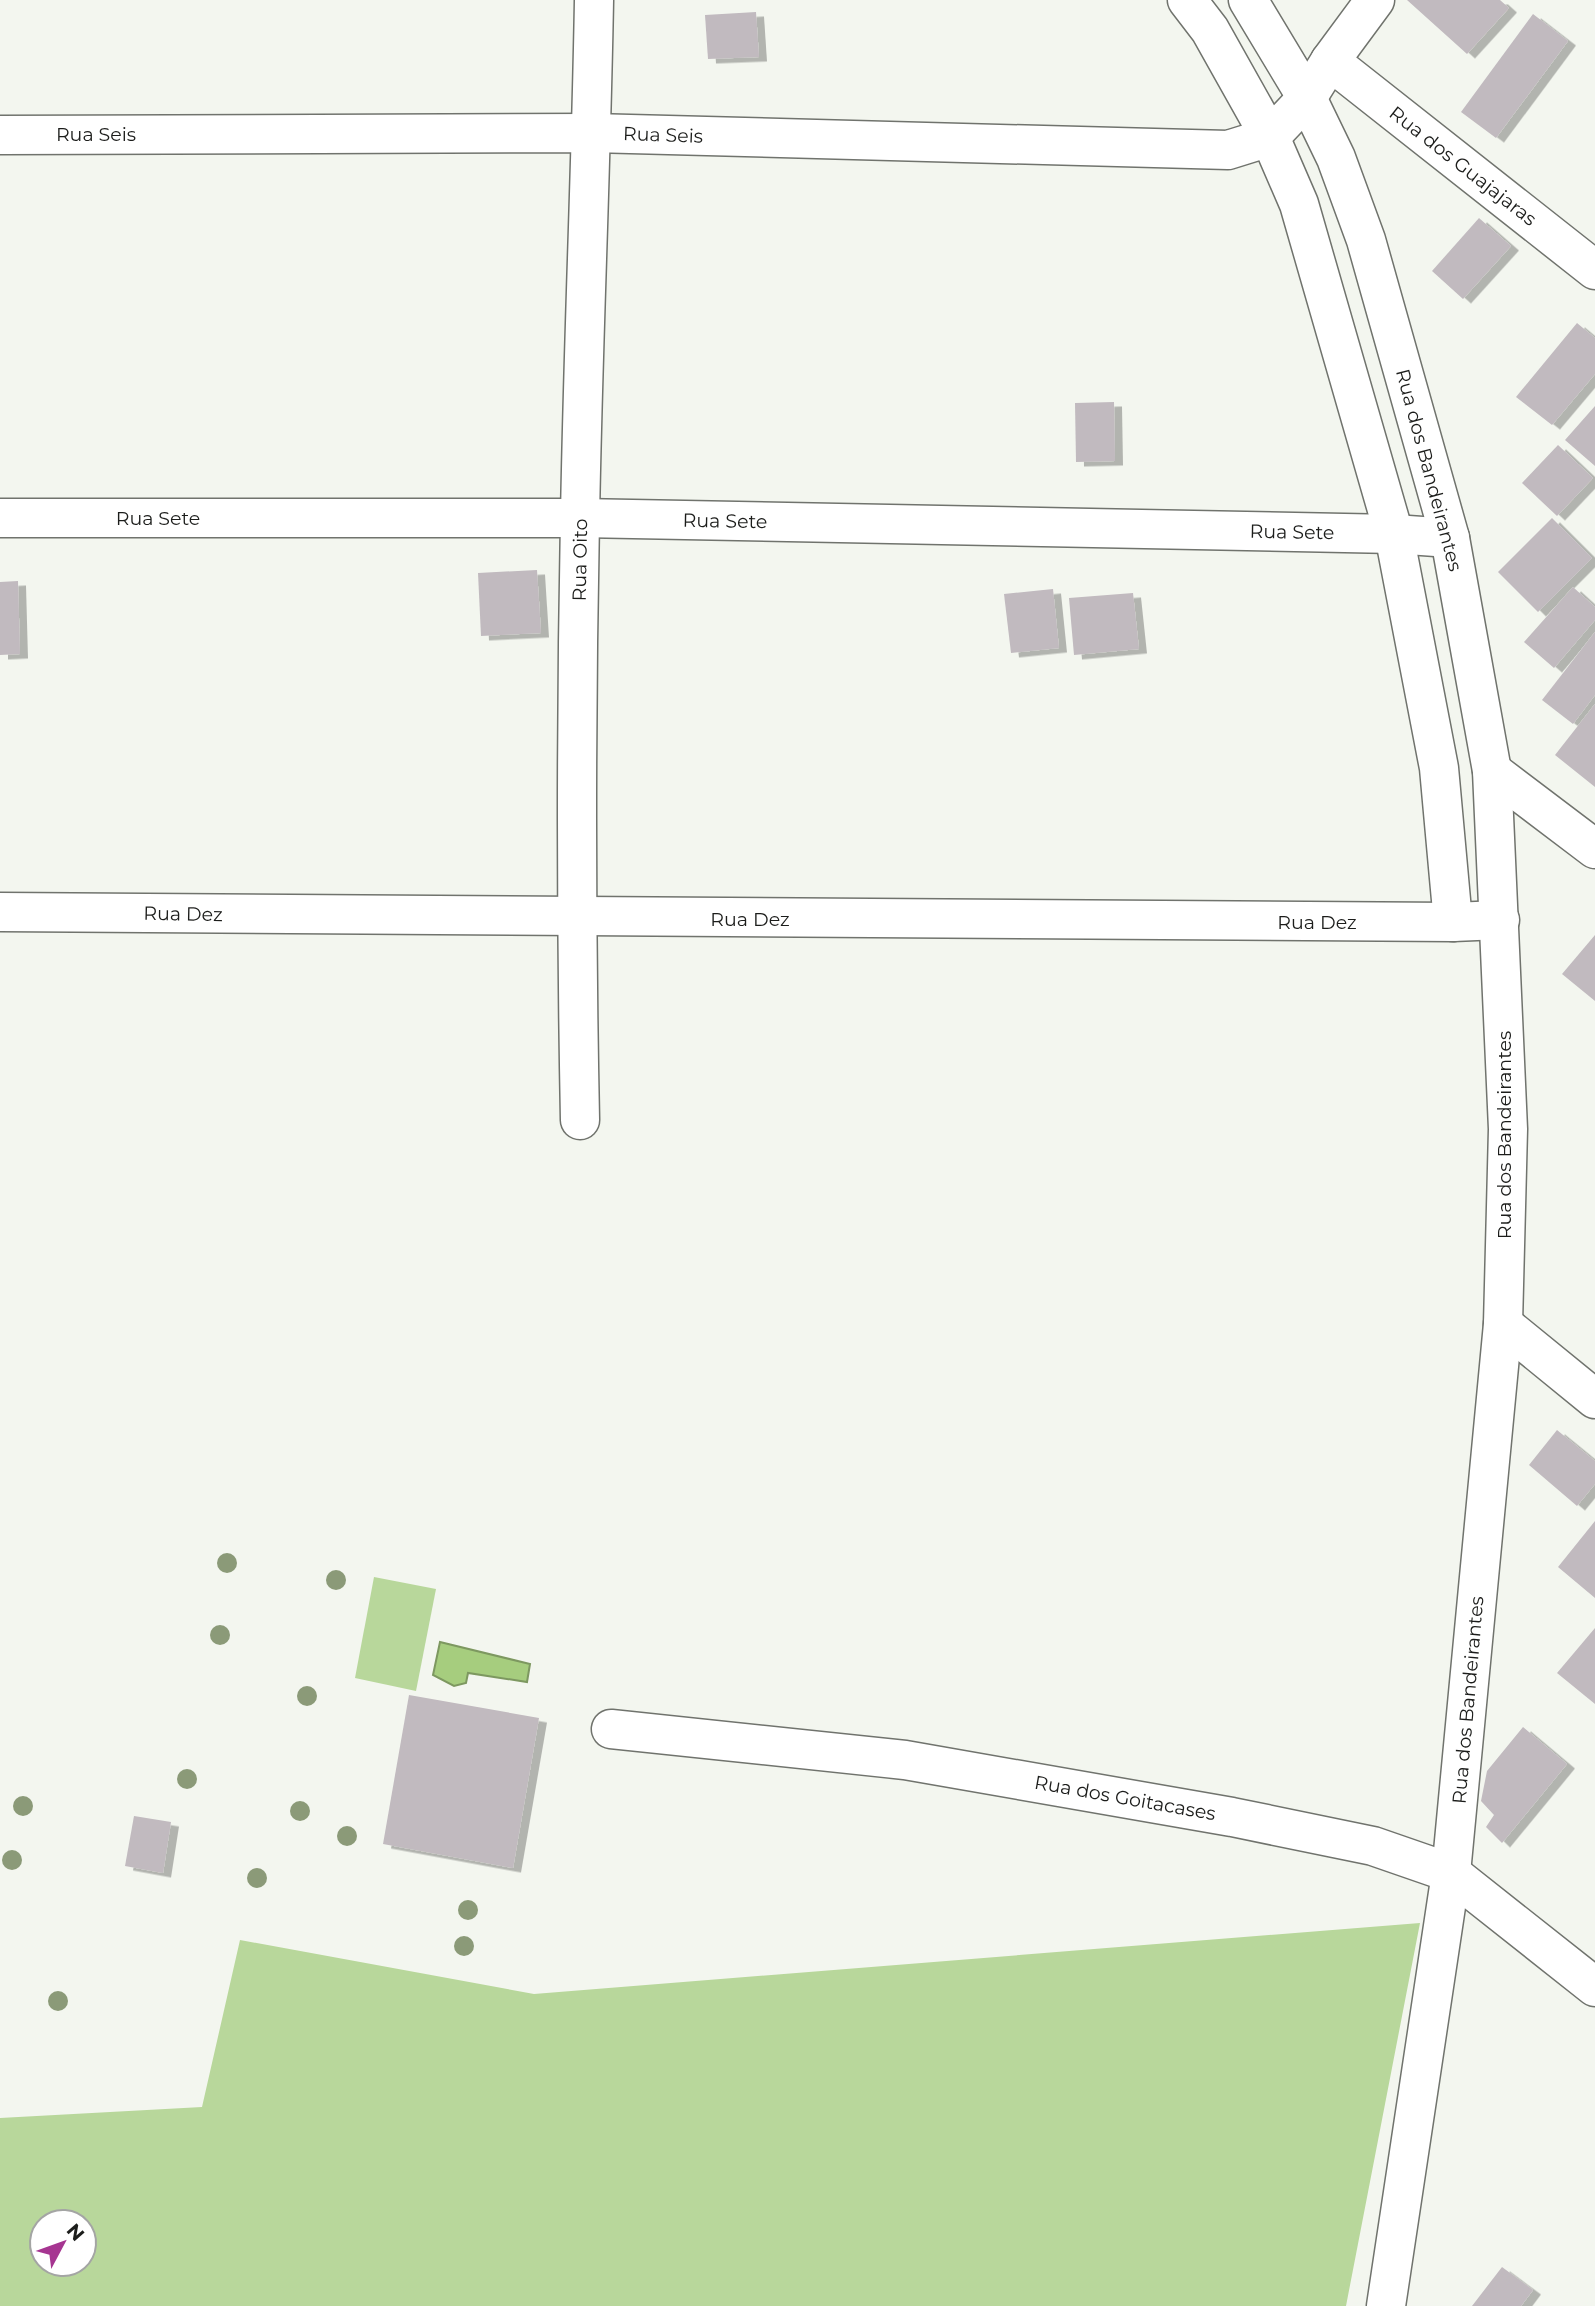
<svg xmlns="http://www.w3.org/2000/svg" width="1595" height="2306" font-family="Montserrat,sans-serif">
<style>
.green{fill:#b8d79b;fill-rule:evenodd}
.water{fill:#a6cd7e;stroke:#7d9860;stroke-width:2}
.building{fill:#c1babf;filter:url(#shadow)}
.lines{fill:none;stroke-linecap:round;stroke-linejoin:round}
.street-casing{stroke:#70736d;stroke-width:41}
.street{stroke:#fff;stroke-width:38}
.tree{fill:#8b9a78}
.labels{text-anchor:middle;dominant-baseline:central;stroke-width:5;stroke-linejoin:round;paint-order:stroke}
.street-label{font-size:19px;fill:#1c1d1b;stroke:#fff}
</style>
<defs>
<filter id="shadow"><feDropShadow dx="8" dy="4.5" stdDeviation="0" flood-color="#0004"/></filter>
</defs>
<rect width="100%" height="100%" fill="#f3f6ef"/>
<!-- green -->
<g class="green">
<polygon points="374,1577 436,1589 416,1691 355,1678"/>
<path d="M1420 1923 1346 2306H0V2118L202 2107 240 1940 534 1994ZM84 2222V2264H42V2222Z"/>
</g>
<!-- water -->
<polygon class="water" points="440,1642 530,1664 527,1682 468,1673 466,1683 454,1686 433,1675"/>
<!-- building -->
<g class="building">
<polygon points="1407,0 1500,0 1509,8 1467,54"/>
<polygon points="756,12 759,57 708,59 705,15"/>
<polygon points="1533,14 1568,41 1496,138 1461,112"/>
<polygon points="1479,218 1511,246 1463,299 1432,271"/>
<polygon points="1577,323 1595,338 1595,374 1552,425 1516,397"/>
<polygon points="1114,402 1115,461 1076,462 1075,403"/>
<polygon points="1595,406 1595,466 1565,440"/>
<polygon points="1558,445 1593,478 1557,516 1522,483"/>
<polygon points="1552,518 1592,558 1538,612 1498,572"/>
<polygon points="537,570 541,633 481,636 478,573"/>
<polygon points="18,581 20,654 0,655 0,582"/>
<polygon points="1573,587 1595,607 1595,620 1554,668 1524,642"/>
<polygon points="1053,589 1059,648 1011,653 1004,594"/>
<polygon points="1133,593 1139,649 1074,655 1069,598"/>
<polygon points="1595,632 1595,695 1573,724 1542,700"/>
<polygon points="1595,704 1595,787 1555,755"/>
<polygon points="1595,935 1595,1001 1562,974"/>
<polygon points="1557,1430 1595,1461 1595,1484 1577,1506 1529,1465"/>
<polygon points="1595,1521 1595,1598 1558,1567"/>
<polygon points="1595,1628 1595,1704 1557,1673"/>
<polygon points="409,1695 539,1718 513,1868 383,1844"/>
<polygon points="1523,1727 1567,1764 1502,1843 1486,1827 1494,1815 1481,1801 1487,1771"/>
<polygon points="134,1816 171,1822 163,1873 125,1866"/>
<polygon points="1502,2267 1533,2290 1521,2306 1472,2306"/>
</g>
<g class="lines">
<defs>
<g id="street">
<polyline points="1187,0 1210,30 1270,137 1299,204 1394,534 1439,768 1453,922"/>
<polyline points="1248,0 1307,98 1336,158 1366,240 1450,538 1492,771 1508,1129 1503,1324 1451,1873 1386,2306"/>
<polyline points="1330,61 1595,270"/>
<polyline points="0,135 592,133 1228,150 1270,137 1307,98 1330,61 1375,0"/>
<polyline points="0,518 580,518 1394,534 1450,538"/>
<polyline points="1492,771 1595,849"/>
<polyline points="0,912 1453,922 1500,920"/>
<path d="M580 1120C576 919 576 718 580 518 583 345 591 173 594 0"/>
<polyline points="1503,1324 1595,1399"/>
<polyline points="611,1729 905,1760 1232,1817 1373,1846 1451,1873 1595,1987"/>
</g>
</defs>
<!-- street casing -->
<use href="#street" class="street-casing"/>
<!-- street -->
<use href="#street" class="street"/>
</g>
<!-- trees -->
<g class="tree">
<circle cx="227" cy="1563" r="10"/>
<circle cx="336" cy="1580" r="10"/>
<circle cx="220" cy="1635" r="10"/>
<circle cx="307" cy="1696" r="10"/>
<circle cx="187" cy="1779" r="10"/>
<circle cx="23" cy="1806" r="10"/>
<circle cx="300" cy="1811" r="10"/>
<circle cx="347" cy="1836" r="10"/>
<circle cx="12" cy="1860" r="10"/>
<circle cx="257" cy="1878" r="10"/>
<circle cx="468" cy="1910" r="10"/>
<circle cx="464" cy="1946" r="10"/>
<circle cx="58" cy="2001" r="10"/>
</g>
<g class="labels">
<!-- street labels -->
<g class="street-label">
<text x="96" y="134">Rua Seis</text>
<text transform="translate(663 135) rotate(2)">Rua Seis</text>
<text transform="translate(1463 166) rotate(38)">Rua dos Guajajaras</text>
<text transform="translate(1429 470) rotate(75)">Rua dos Bandeirantes</text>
<text x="158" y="518">Rua Sete</text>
<text transform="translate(725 521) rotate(1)">Rua Sete</text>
<text transform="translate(1292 532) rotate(1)">Rua Sete</text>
<text transform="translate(580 560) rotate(-89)">Rua Oito</text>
<text transform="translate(183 914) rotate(1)">Rua Dez</text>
<text x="750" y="919">Rua Dez</text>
<text x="1317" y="922">Rua Dez</text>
<text transform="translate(1504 1135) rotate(-90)">Rua dos Bandeirantes</text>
<text transform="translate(1468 1700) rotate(-85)">Rua dos Bandeirantes</text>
<text transform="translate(1125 1798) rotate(10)">Rua dos Goitacases</text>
</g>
</g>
<!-- north arrow -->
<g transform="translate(63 2243) rotate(49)"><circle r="33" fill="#ffffff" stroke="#a4a5a4" stroke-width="2"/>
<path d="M0-5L12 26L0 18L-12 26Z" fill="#a63591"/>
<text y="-10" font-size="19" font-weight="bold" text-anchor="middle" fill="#1c1d1b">N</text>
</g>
</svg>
